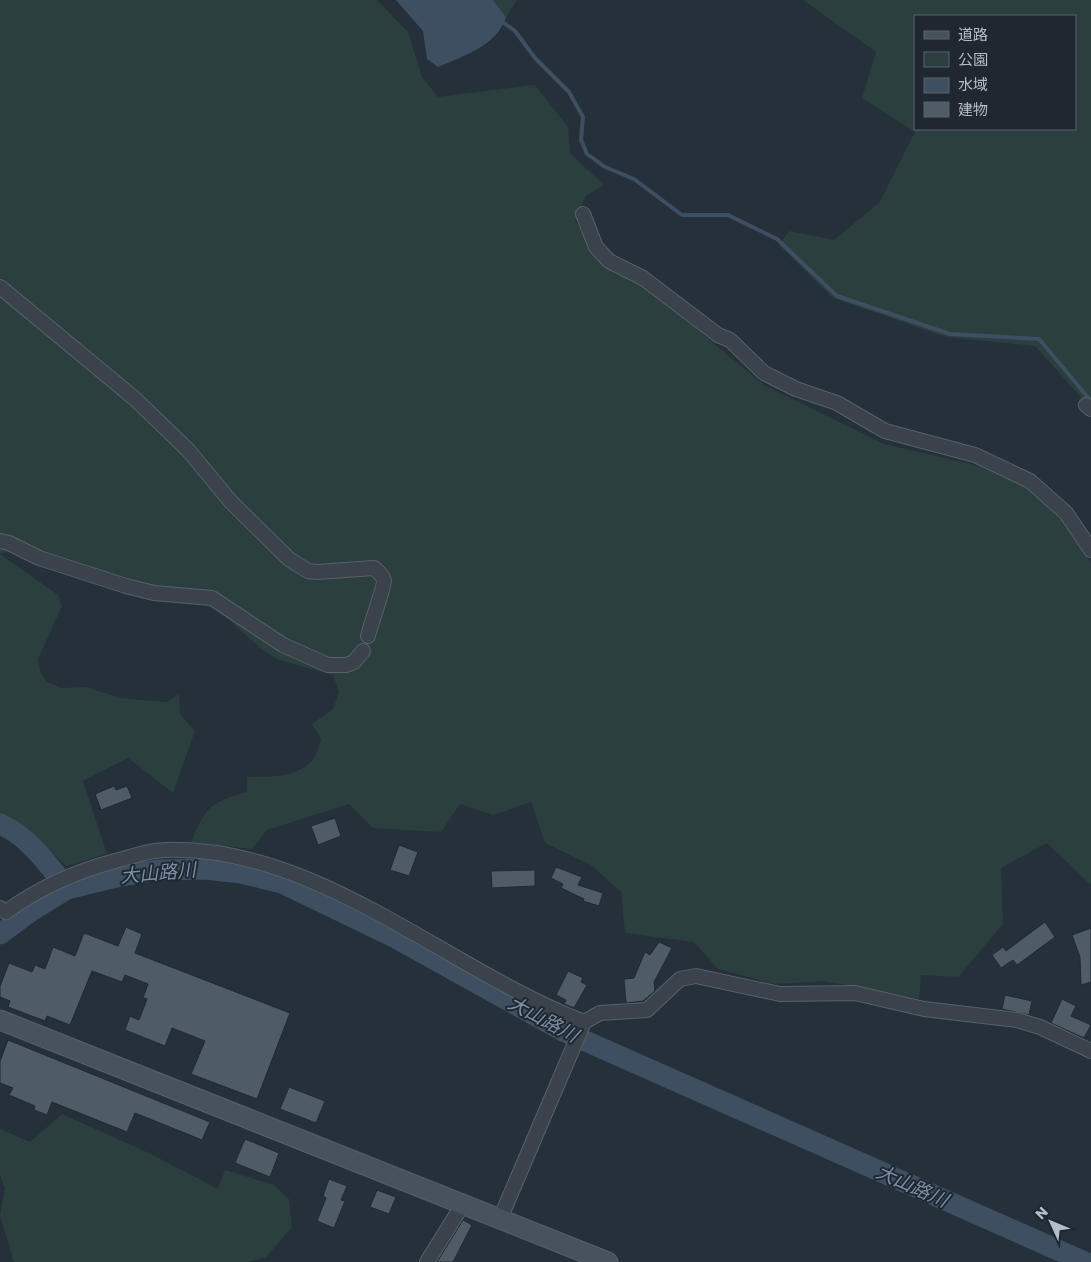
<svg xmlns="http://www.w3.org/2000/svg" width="1091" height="1262" font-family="Poppins,'Noto Sans JP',sans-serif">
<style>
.green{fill:#2b3f3e;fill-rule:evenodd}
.water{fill:#3d4f61}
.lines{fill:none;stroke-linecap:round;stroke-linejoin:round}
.stream{stroke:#3d4f61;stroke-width:4}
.river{stroke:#3d4f61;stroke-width:21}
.building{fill:#4f5b65;stroke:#212932}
.street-casing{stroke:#586069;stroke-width:16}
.secondary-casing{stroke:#586069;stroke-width:21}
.street{stroke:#3a424b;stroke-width:14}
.secondary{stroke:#48525d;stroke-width:19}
.labels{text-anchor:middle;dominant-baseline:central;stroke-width:4;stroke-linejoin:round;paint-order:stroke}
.water-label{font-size:19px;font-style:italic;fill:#798fa6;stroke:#1f2730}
</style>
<rect width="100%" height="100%" fill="#26303a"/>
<!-- green -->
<g class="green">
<path d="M0 0H377L408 32 422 77 438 97 535 85 568 127 570 153 604 185 586 196 575 220 597 258 658 297 764 385 884 444 975 465 1026 487 1061 516 1083 548 1091 564V885L1047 843 1001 868 1003 924 958 977 921 975 919 999 824 981 774 984 718 969 694 942 625 933 621 892 591 865 545 843 531 802 493 815 460 804 441 832 373 828 349 804 267 830 252 849 191 842C207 806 209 803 247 792V777C269 777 300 778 314 758 318 753 319 745 321 739L312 724 333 709 339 692 333 675 279 660 261 649 205 598 8 551 0 554 58 595 62 606 38 659 41 673 47 682 61 688 86 687 120 698 167 702 179 694 180 714 195 731 173 793 128 758 83 781 107 854 66 866 39 840 0 819Z"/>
<polygon points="493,0 517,0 506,17"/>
<path d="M803 0H1091V404L1082 398 1035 346 946 337 833 298 779 245 789 231 834 240 879 203 915 132 862 98 876 52ZM915 16H1075V129H915Z"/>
<polygon points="62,1114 151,1154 218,1189 225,1170 274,1185 289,1199 292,1227 266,1257 247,1262 14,1262 0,1216 5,1188 0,1175 0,1129 30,1142"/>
</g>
<!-- water -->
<path class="water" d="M396 0H493L506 17C497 46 463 56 438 67L427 59 423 31Z"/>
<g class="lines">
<!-- stream -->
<polyline class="stream" points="504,23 515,31 535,58 569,92 583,117 581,140 587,154 605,167 634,179 682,215 728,215 777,239 837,296 950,334 1039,339 1091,401"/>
<!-- river -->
<g class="river">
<path d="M0 824C28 836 49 865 67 889"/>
<polyline points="0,934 31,911 67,889 120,876 159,870 205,869 241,873 282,883 394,937 565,1032 1085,1262"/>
</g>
</g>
<!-- building -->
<g class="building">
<polygon points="114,786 116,790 127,786 132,798 101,810 95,794"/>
<polygon points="335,818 341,836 318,845 311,826"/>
<polygon points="399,845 418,852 409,876 390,870"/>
<polygon points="556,867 582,877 578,885 603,893 599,906 583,901 584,899 561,888 563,884 551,878"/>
<polygon points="535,870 535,886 492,888 491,871"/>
<polygon points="1045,922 1055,937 1017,965 1013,960 1001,968 992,955 1003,947 1006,951"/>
<polygon points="126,927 142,934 135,953 290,1013 257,1099 191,1074 205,1041 172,1028 165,1046 125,1030 130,1016 139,1020 147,999 143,998 148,984 125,975 122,982 92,971 70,1025 47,1016 45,1021 8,1007 10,1001 0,997 0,986 9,963 32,972 35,965 45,969 53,947 75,956 84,933 118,946"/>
<polygon points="1091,928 1091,982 1081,985 1080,957 1072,935"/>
<polygon points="659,942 672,948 654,982 655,991 643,1001 626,1003 624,979 634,978 645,952 650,955"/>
<polygon points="568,971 583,978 581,982 587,985 574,1008 564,1004 566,1000 556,995"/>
<polygon points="1005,995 1032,1001 1029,1015 1002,1009"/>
<polygon points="1062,999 1076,1006 1071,1016 1091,1025 1084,1038 1051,1023"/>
<polygon points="8,1040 210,1122 202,1140 135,1113 127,1132 52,1102 47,1115 34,1110 35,1106 9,1095 13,1088 0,1083 0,1061"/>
<polygon points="289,1087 325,1101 316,1123 280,1109"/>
<polygon points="245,1139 279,1153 270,1177 235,1163"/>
<polygon points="329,1179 347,1186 341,1200 345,1201 334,1228 317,1221 326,1198 323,1196"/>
<polygon points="377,1190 396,1197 389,1214 370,1207"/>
<polygon points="463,1220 472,1225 453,1262 437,1262"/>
</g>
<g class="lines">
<defs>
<g id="street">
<polyline points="583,214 596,247 609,261 643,278 718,335 730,340 764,373 796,389 837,403 885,431 975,455 1030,481 1066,513 1091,550"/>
<path d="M0 287 134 398 188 450 231 502 289 559 308 571 317 572 374 568C378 572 383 575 384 581 385 584 370 627 368 636"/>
<polyline points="1086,405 1091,409"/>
<polyline points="0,541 9,543 39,558 126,586 154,593 212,598 283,645 328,665 346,665 354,662 363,651"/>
<path d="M0 908 6 912C40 887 74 872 115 861 131 857 149 850 166 850 317 845 448 970 584 1022"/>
<polyline points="500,1219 584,1022 600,1013 647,1010 680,979 696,976 780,994 855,993 924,1009 1017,1020 1040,1027 1091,1051"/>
<polyline points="427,1262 463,1204"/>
</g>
<polyline id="secondary" points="0,1020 608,1262"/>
</defs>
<!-- street casing -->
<use href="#street" class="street-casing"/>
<!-- secondary casing -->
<use href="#secondary" class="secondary-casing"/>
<!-- street -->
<use href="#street" class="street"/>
<!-- secondary -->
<use href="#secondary" class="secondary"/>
</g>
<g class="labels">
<!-- water labels -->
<g class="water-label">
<text transform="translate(158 873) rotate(-5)">大山路川</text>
<text transform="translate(543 1019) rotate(28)">大山路川</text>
<text transform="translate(912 1186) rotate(24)">大山路川</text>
</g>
</g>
<!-- legend -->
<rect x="914" y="15" width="162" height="115" fill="#1f2730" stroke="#5b636c"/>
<rect x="924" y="31" width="25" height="8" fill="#48525d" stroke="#5b636c"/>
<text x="958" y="40" font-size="15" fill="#b5bdc6">道路</text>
<rect x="924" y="52" width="25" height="15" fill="#2b3f3e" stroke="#5b636c"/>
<text x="958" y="65" font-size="15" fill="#b5bdc6">公園</text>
<rect x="924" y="78" width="25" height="15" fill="#3d4f61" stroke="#5b636c"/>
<text x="958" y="90" font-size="15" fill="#b5bdc6">水域</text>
<rect x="924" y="102" width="25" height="15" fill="#4f5b65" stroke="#5b636c"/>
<text x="958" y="115" font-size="15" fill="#b5bdc6">建物</text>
<!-- north arrow -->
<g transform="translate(1051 1222) rotate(314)" stroke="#1f2730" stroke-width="4" paint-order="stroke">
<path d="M0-4L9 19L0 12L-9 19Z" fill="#b5bdc6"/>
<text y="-8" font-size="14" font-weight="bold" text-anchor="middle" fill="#b5bdc6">N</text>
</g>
</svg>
